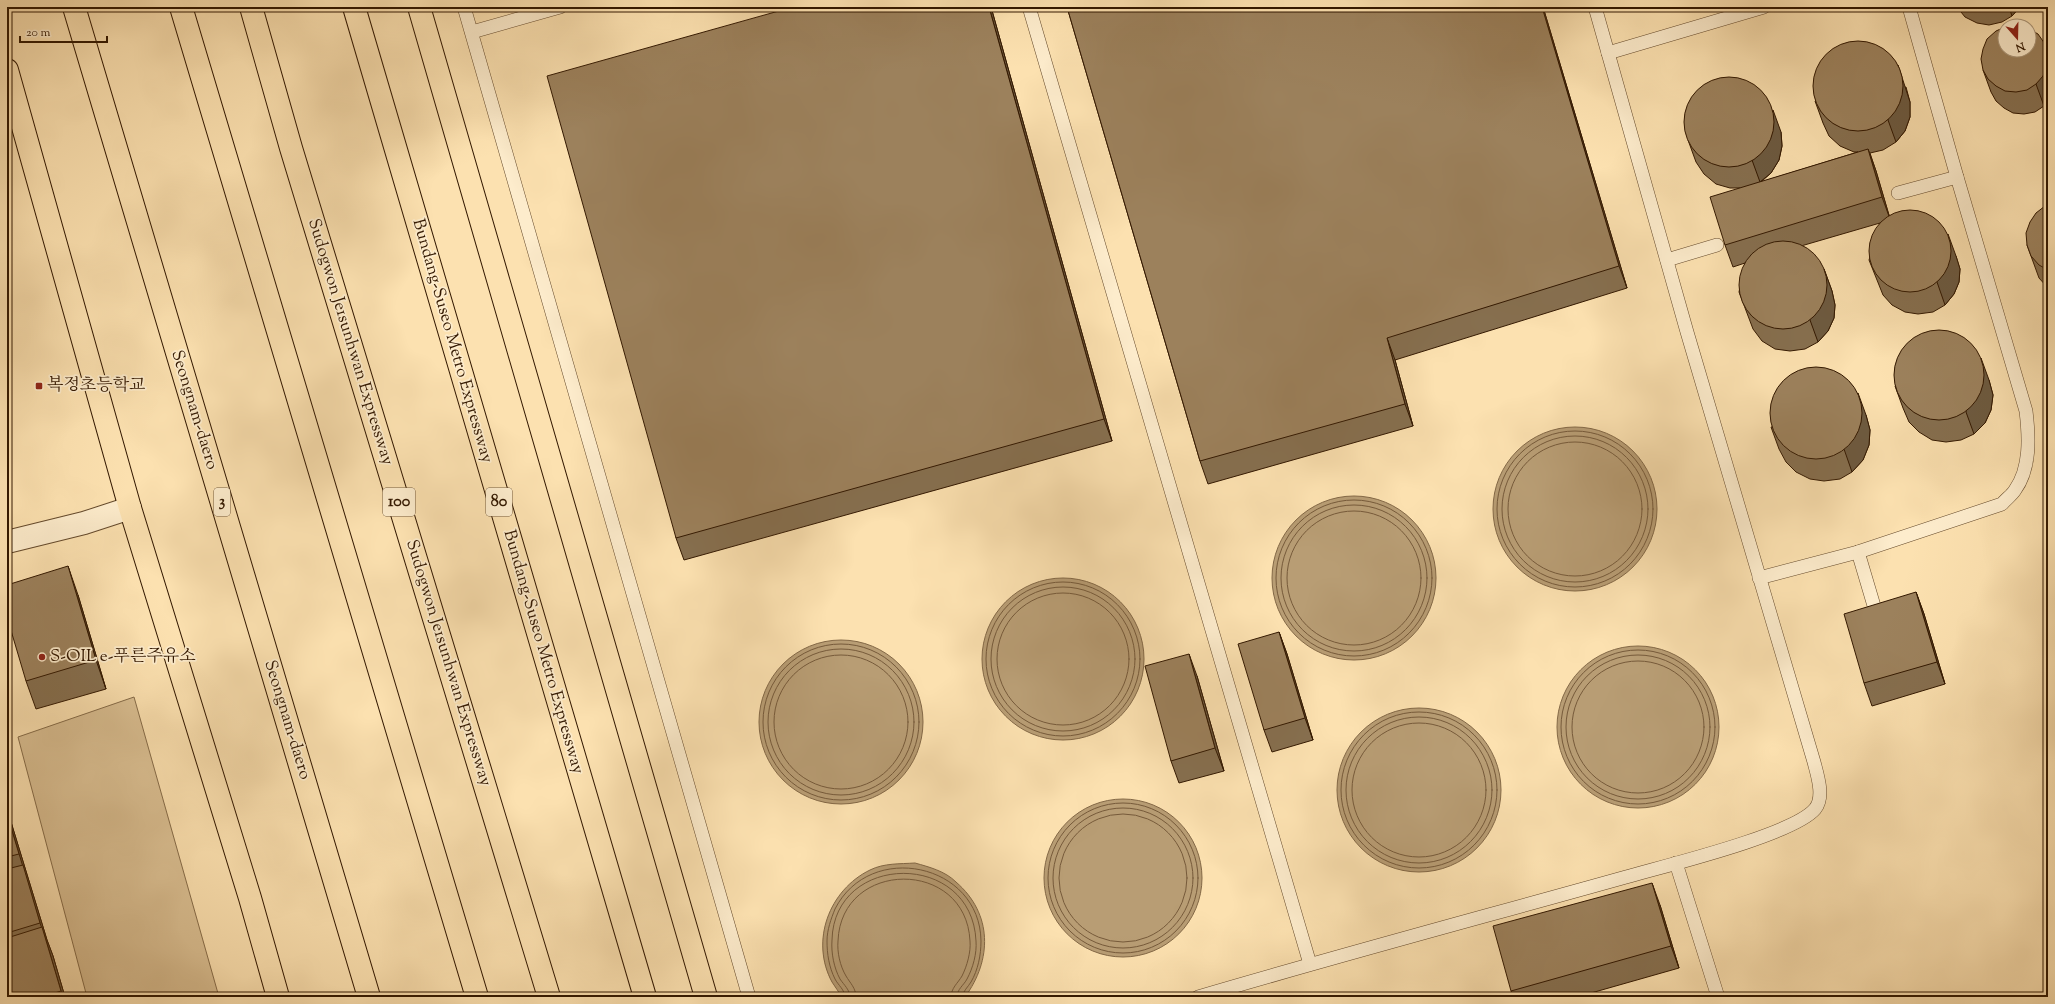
<svg xmlns="http://www.w3.org/2000/svg" width="2055" height="1004" font-family="'Sorts Mill Goudy','Noto Serif KR',serif">
<style>
.green{fill:#dabf92;stroke:#866c49}
.water{fill:#b89d74;stroke:#836846}
.lines{fill:none;stroke-linecap:round;stroke-linejoin:round}
.shore{stroke:#765a3a;stroke-width:1}
.lane-casing{stroke:#654a2c;stroke-width:14}
.street-casing{stroke:#654a2c;stroke-width:24}
.primary-casing{stroke:#331800;stroke-width:24}
.highway-casing{stroke:#331800;stroke-width:24}
.lane{stroke:#fdeccc;stroke-width:13}
.street{stroke:#fdeccc;stroke-width:22}
.primary{stroke:#fce1b0;stroke-width:22}
.highway{stroke:#fce1b0;stroke-width:22}
.wall{fill:#866f4f;stroke:#331800}
.shaded-wall{fill:#6d5a40;stroke:#331800}
.building{fill:#9c815c;stroke:#331800}
.poi-dot{fill:#8f2418;stroke:#fdeccc;stroke-width:1.5}
.labels{text-anchor:middle;dominant-baseline:central;stroke-width:3.5;stroke-linejoin:round;paint-order:stroke}
.shield{fill:#fdeccc;stroke:#70583d;stroke-width:1}
.shield-label{font-size:16px;font-weight:bold;fill:#331800}
.street-label{font-size:17px;fill:#331800;stroke:#fdeccc}
.poi-label{font-size:17px;fill:#331800;stroke:#fdeccc;text-anchor:start}
</style>
<rect width="100%" height="100%" fill="#fce1b0"/>
<filter id="stains"><feTurbulence type="fractalNoise" baseFrequency=".005" numOctaves="4"/><feColorMatrix values="0 0 0 0 .2 0 0 0 0 .09 0 0 0 0 .02 0 0 0 .5 -.17"/></filter>
<radialGradient id="worn" r=".72"><stop offset=".6" stop-color="#630" stop-opacity="0"/><stop offset="1" stop-color="#630" stop-opacity=".3"/></radialGradient>
<!-- green -->
<polygon class="green" points="134,697 219,997 87,997 18,737"/>
<!-- water -->
<g class="water">
<circle cx="1575" cy="509" r="82"/>
<circle cx="1354" cy="578" r="82"/>
<circle cx="1063" cy="659" r="81"/>
<circle cx="841" cy="722" r="82"/>
<circle cx="1638" cy="727" r="81"/>
<circle cx="1419" cy="790" r="82"/>
<circle cx="1123" cy="878" r="79"/>
<path d="M915 863C929 867 945 871 956 882 993 914 992 960 965 997H842C839 992 835 987 832 982 810 941 829 890 870 870 884 863 900 864 915 863Z"/>
</g>
<g class="lines">
<!-- shore -->
<g class="shore">
<circle cx="1575" cy="509" r="78"/>
<circle cx="1575" cy="509" r="73"/>
<circle cx="1575" cy="509" r="67"/>
<circle cx="1354" cy="578" r="78"/>
<circle cx="1354" cy="578" r="73"/>
<circle cx="1354" cy="578" r="67"/>
<circle cx="1063" cy="659" r="77"/>
<circle cx="1063" cy="659" r="72"/>
<circle cx="1063" cy="659" r="66"/>
<circle cx="841" cy="722" r="78"/>
<circle cx="841" cy="722" r="73"/>
<circle cx="1638" cy="727" r="77"/>
<circle cx="1638" cy="727" r="72"/>
<circle cx="841" cy="722" r="67"/>
<circle cx="1638" cy="727" r="66"/>
<circle cx="1419" cy="790" r="78"/>
<circle cx="1419" cy="790" r="73"/>
<circle cx="1419" cy="790" r="67"/>
<circle cx="1123" cy="878" r="75"/>
<circle cx="1123" cy="878" r="70"/>
<circle cx="1123" cy="878" r="64"/>
<path d="M845 997C845 990 838 985 835 979 829 967 827 954 827 941 827 930 831 919 835 909 870 840 980 863 981 941 981 955 978 970 971 982 968 987 963 991 962 997"/>
<path d="M850 997C850 990 844 985 840 979 834 968 831 953 832 940 834 852 972 850 976 941 977 953 973 968 967 979 964 985 957 989 957 997"/>
<path d="M856 997C856 988 850 983 846 976 840 966 837 952 838 941 841 859 966 858 970 941 971 952 967 966 962 976 958 983 951 988 951 997"/>
</g>
<defs>
<g id="lane">
<polyline points="464,7 749,997"/>
<polyline points="1029,7 1310,964"/>
<polyline points="472,32 560,7"/>
<polyline points="1608,53 1764,7"/>
<polyline points="1898,193 1957,177"/>
<polyline points="1667,260 1717,245"/>
<polyline points="1858,552 1877,616"/>
<path d="M1759 578 1858 552 2002 504C2006 499 2012 495 2015 490 2031 468 2029 436 2026 411L1957 177 1909 7"/>
<polyline points="1676,863 1718,997"/>
<path d="M1198 997C1340 955 1483 917 1626 877 1664 866 1793 835 1815 809 1825 797 1817 774 1814 762L1687 332 1595 7"/>
</g>
<polyline id="street" points="7,542 84,523 130,508"/>
<g id="primary">
<polyline points="74,7 369,997"/>
<polyline points="7,70 130,508 250,898 278,997"/>
</g>
<g id="highway">
<polyline points="181,7 477,997"/>
<polyline points="251,7 291,148 549,997"/>
<polyline points="354,7 645,997"/>
<polyline points="419,7 706,997"/>
</g>
</defs>
<!-- lane casing -->
<use href="#lane" class="lane-casing"/>
<!-- street casing -->
<use href="#street" class="street-casing"/>
<!-- primary casing -->
<use href="#primary" class="primary-casing"/>
<!-- highway casing -->
<use href="#highway" class="highway-casing"/>
<!-- lane -->
<use href="#lane" class="lane"/>
<!-- street -->
<use href="#street" class="street"/>
<!-- primary -->
<use href="#primary" class="primary"/>
<!-- highway -->
<use href="#highway" class="highway"/>
</g>
<!-- wall -->
<g class="wall">
<polygon points="793,7 991,7 1112,441 684,560 676,538"/>
<polygon points="1067,7 1543,7 1627,288 1395,360 1413,426 1208,484 1200,461"/>
<polygon points="1957,7 2020,7 2012,16 2002,22 1989,25 1977,23 1965,17"/>
<polygon points="2048,53 2048,102 2044,106 2035,112 2024,114 2013,113 2004,108 1996,101 1991,92 1983,70"/>
<polygon points="1906,87 1910,102 1910,117 1905,131 1896,142 1883,150 1870,153 1876,171 1889,215 1956,256 1960,269 1959,282 1954,294 1945,305 1933,312 1918,314 1905,312 1892,305 1883,295 1869,260 1880,223 1801,246 1824,269 1832,291 1835,305 1834,318 1828,331 1818,342 1805,349 1790,351 1775,349 1762,341 1753,329 1739,292 1745,263 1733,267 1725,245 1740,188 1730,188 1716,184 1704,174 1696,162 1688,140 1781,132 1782,146 1779,160 1771,173 1761,182 1858,152 1854,152 1840,146 1829,136 1823,123 1815,101"/>
<polygon points="2048,205 2048,288 2039,278 2027,245"/>
<polygon points="1989,380 1993,395 1991,410 1985,423 1974,434 1961,440 1946,442 1932,440 1919,432 1909,422 1903,408 1895,386"/>
<polygon points="1866,415 1870,430 1869,445 1863,460 1852,472 1840,479 1824,481 1810,479 1796,472 1786,462 1779,449 1771,427"/>
<polygon points="1916,592 1924,614 1945,684 1872,706 1864,683"/>
<polygon points="78,595 106,689 36,709 26,681"/>
<polygon points="1279,632 1287,654 1313,740 1272,752 1264,730"/>
<polygon points="1197,676 1224,771 1179,783 1171,761"/>
<polygon points="7,794 10,803 7,803"/>
<polygon points="7,809 47,940 53,956 65,997 7,997"/>
<polygon points="1660,905 1679,968 1577,997 1513,997 1511,991"/>
</g>
<!-- shaded-wall -->
<g class="shaded-wall">
<polygon points="989,7 991,7 1112,441 1104,419"/>
<polygon points="1542,7 1543,7 1627,288 1619,266"/>
<polygon points="2009,7 2020,7 2012,16"/>
<polygon points="2045,44 2048,53 2048,102 2044,106 2036,84"/>
<polygon points="1898,65 1910,102 1910,117 1905,131 1896,142 1888,120"/>
<polygon points="1773,110 1781,132 1782,146 1779,160 1771,173 1760,182 1752,160"/>
<polygon points="1868,149 1876,171 1890,219 1882,197"/>
<polygon points="1948,234 1956,256 1960,269 1959,282 1954,294 1945,305 1937,282"/>
<polygon points="1824,269 1832,291 1835,305 1834,318 1828,331 1818,342 1810,320"/>
<polygon points="1387,338 1395,360 1413,426 1405,404"/>
<polygon points="1981,358 1989,380 1993,395 1991,410 1985,423 1974,434 1966,412"/>
<polygon points="1858,393 1866,415 1870,430 1869,445 1863,460 1852,472 1844,449"/>
<polygon points="68,566 78,595 106,689 96,660"/>
<polygon points="1916,592 1924,614 1945,684 1937,662"/>
<polygon points="1279,632 1287,654 1313,740 1305,718"/>
<polygon points="1189,654 1197,676 1224,771 1215,748"/>
<polygon points="7,809 47,940 53,956 65,997 64,997 61,991 46,940 40,923 7,814"/>
<polygon points="1652,883 1660,905 1679,968 1671,946"/>
</g>
<!-- building -->
<g class="building">
<polygon points="793,7 989,7 1104,419 676,538 547,76"/>
<polygon points="1067,7 1542,7 1619,266 1387,338 1405,404 1200,461"/>
<polygon points="2005,27 2005,50 2029,50 2029,29 2038,34 2045,44 2048,54 2047,66 2043,76 2036,84 2027,90 2016,92 2005,91 1996,86 1988,79 1983,70 1981,59 1983,49 1987,39 1996,31"/>
<circle cx="1858" cy="86" r="45"/>
<circle cx="1729" cy="122" r="45"/>
<polygon points="1868,149 1882,197 1725,245 1710,197"/>
<polygon points="2048,205 2048,270 2039,265 2031,256 2027,245 2026,233 2030,222 2036,213 2045,206"/>
<circle cx="1910" cy="251" r="41"/>
<circle cx="1783" cy="285" r="44"/>
<circle cx="1939" cy="375" r="45"/>
<circle cx="1816" cy="413" r="46"/>
<polygon points="68,566 96,660 26,681 7,617 7,585"/>
<polygon points="1916,592 1937,662 1864,683 1844,614"/>
<polygon points="1279,632 1305,718 1264,730 1238,644"/>
<polygon points="1189,654 1215,748 1171,761 1145,666"/>
<polygon points="7,814 19,854 7,857"/>
<polygon points="23,865 40,923 7,933 7,869"/>
<polygon points="1652,883 1671,946 1511,991 1493,926"/>
<polygon points="42,927 61,991 42,997 7,997 7,938"/>
</g>
<!-- markers -->
<g class="poi-dot">
<rect x="35" y="382" width="8" height="8" rx="2"/>
<circle cx="42" cy="657" r="4"/>
</g>
<g class="labels">
<!-- shield labels -->
<g class="shield">
<rect x="214" y="488" width="16" height="28" rx="3"/>
<rect x="383" y="488" width="32" height="28" rx="3"/>
<rect x="486" y="488" width="26" height="28" rx="3"/>
</g>
<g class="shield-label">
<text x="222" y="502">3</text>
<text x="399" y="502">100</text>
<text x="499" y="502">80</text>
</g>
<!-- street labels -->
<g class="street-label">
<text transform="translate(452 341) rotate(74)">Bundang-Suseo Metro Expressway</text>
<text transform="translate(350 342) rotate(73)">Sudogwon Je1sunhwan Expressway</text>
<text transform="translate(194 410) rotate(73)">Seongnam-daero</text>
<text transform="translate(543 652) rotate(74)">Bundang-Suseo Metro Expressway</text>
<text transform="translate(448 663) rotate(73)">Sudogwon Je1sunhwan Expressway</text>
<text transform="translate(287 720) rotate(73)">Seongnam-daero</text>
</g>
<!-- poi labels -->
<g class="poi-label">
<text x="47" y="386">복정초등학교</text>
<text x="50" y="657">S-OIL e-푸른주유소</text>
</g>
</g>
<!-- margin -->
<rect width="2055" height="1004" fill="none" stroke="#fce1b0" stroke-width="24"/>
<rect x="8" y="8" width="2039" height="988" fill="none" stroke="#331800" stroke-width="2"/>
<rect x="12" y="12" width="2031" height="980" fill="none" stroke="#331800"/>
<!-- north arrow -->
<g transform="translate(2017 38) rotate(160)"><circle r="19" fill="#fdeccc" stroke="#ac977a"/>
<path d="M0-3L7 15L0 10L-7 15Z" fill="#8f2418"/>
<text y="-6" font-size="11" font-weight="bold" text-anchor="middle" fill="#331800">N</text>
</g>
<!-- scale -->
<path d="M20 36v6h87v-6" fill="none" stroke="#331800" stroke-width="2"/>
<text x="26" y="36" font-size="12" fill="#331800" stroke="#fdeccc" stroke-width="3" paint-order="stroke">20 m</text>
<rect width="100%" height="100%" filter="url(#stains)"/>
<rect width="100%" height="100%" fill="url(#worn)"/>
</svg>
